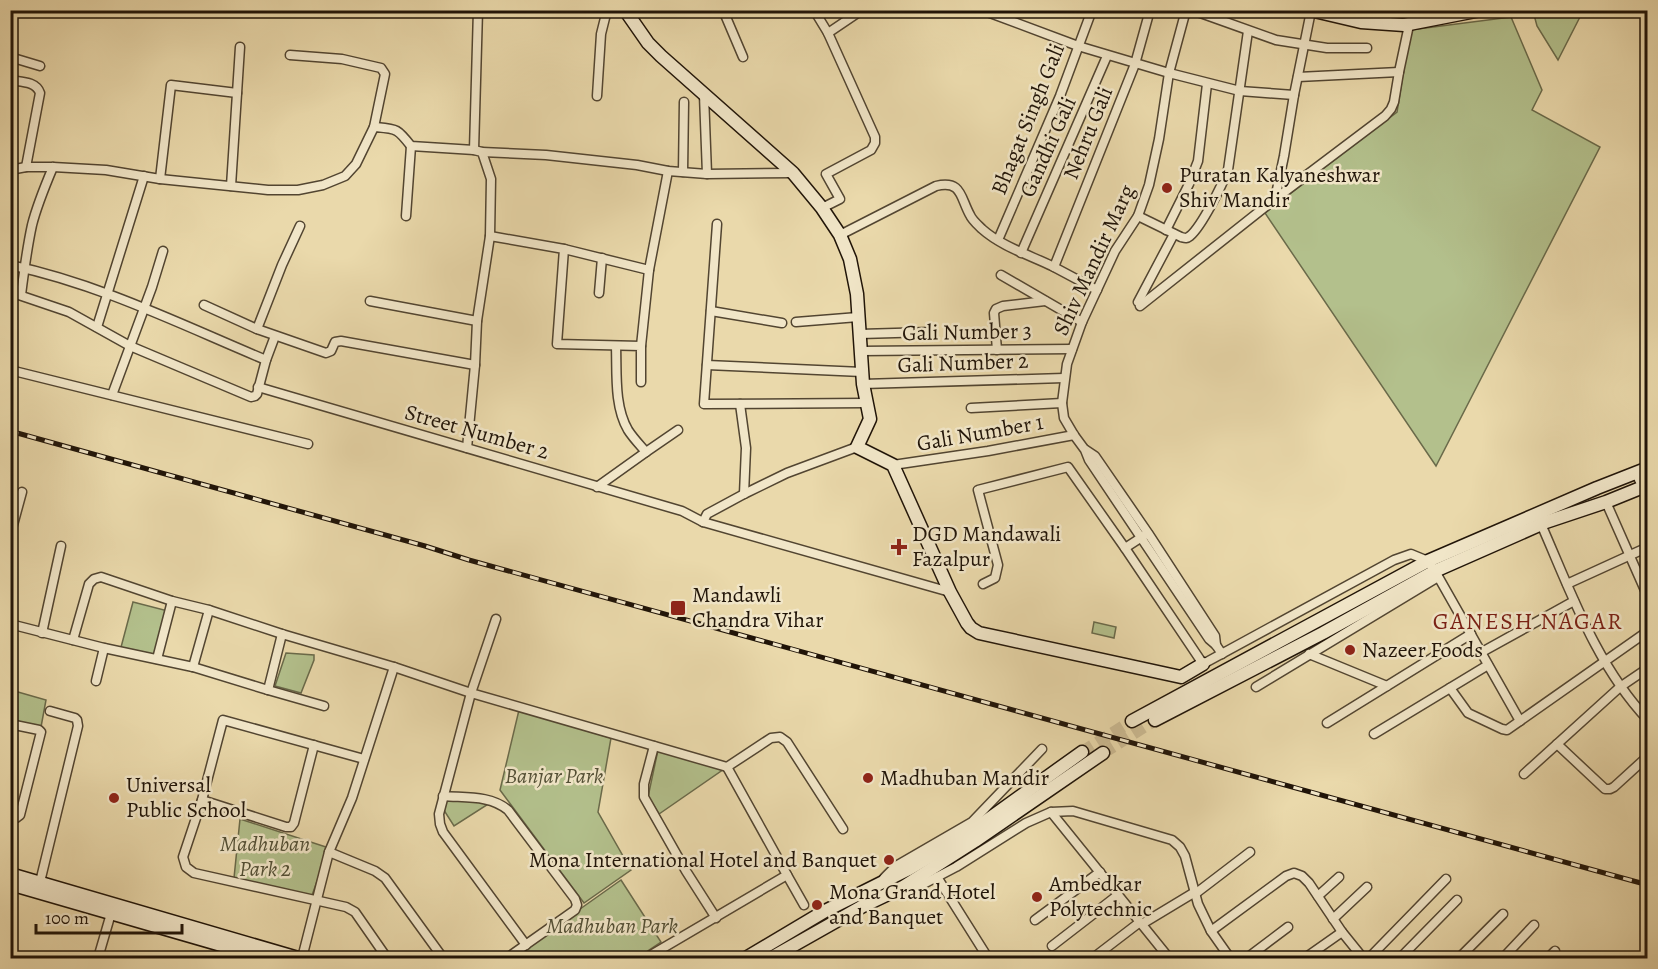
<svg xmlns="http://www.w3.org/2000/svg" width="1658" height="969" font-family="Alegreya,serif">
<style>
.green{fill:#b3c08c;stroke:#6a6a4a;stroke-width:1.5}
.lines{fill:none;stroke-linecap:round;stroke-linejoin:round}
.secondary-tunnel{stroke:#ccbb93;stroke-width:12;stroke-dasharray:12 6;stroke-linecap:butt}
.street-casing{stroke:#524531;stroke-width:11}
.secondary-casing{stroke:#201408;stroke-width:15}
.street{stroke:#f1e6c8;stroke-width:8}
.secondary{stroke:#f1e6c8;stroke-width:12}
.rail-casing{stroke:#201408;stroke-width:5}
.rail{stroke:#f1e6c8;stroke-width:3;stroke-dasharray:9;stroke-linecap:butt}
.poi-dot{fill:#8f2418;stroke:#f1e6c8;stroke-width:2}
.labels{text-anchor:middle;dominant-baseline:central;stroke-width:5;stroke-linejoin:round;paint-order:stroke}
.street-label{font-size:22px;fill:#201408;stroke:#f1e6c8}
.poi-label{font-size:22px;fill:#201408;stroke:#f1e6c8;text-anchor:start}
.park-label{font-size:22px;font-style:italic;fill:#535036;stroke:#f1e6c8}
.neighbourhood-label{font-size:24px;letter-spacing:1.5px;fill:#7a1f14;stroke:#f1e6c8}
</style>
<rect width="100%" height="100%" fill="#ead9ab"/>
<filter id="stains"><feTurbulence type="fractalNoise" baseFrequency=".00333" numOctaves="4"/><feColorMatrix values="0 0 0 0 .2 0 0 0 0 .09 0 0 0 0 .02 0 0 0 .5 -.17"/></filter>
<radialGradient id="worn" r=".72"><stop offset=".6" stop-color="#630" stop-opacity="0"/><stop offset="1" stop-color="#630" stop-opacity=".3"/></radialGradient>
<!-- green -->
<g class="green">
<polygon points="1533,11 1583,11 1558,60 1537,26"/>
<polygon points="1511,17 1542,90 1532,110 1600,147 1436,466 1265,213 1397,112 1410,30"/>
<polygon points="133,602 168,611 156,659 120,651"/>
<polygon points="1094,622 1116,627 1114,638 1092,633"/>
<polygon points="286,653 314,655 314,660 301,693 275,686"/>
<polygon points="11,690 46,700 41,727 11,720"/>
<polygon points="519,710 611,738 598,812 631,870 584,903 500,790"/>
<polygon points="658,750 724,769 659,814 648,797"/>
<polygon points="447,801 493,801 454,826 440,804"/>
<polygon points="240,819 329,848 311,898 234,878"/>
<polygon points="621,880 661,942 637,958 511,958"/>
</g>
<g class="lines">
<!-- secondary-tunnel -->
<g class="secondary-tunnel">
<polyline points="1082,752 1132,721"/>
<polyline points="1103,753 1155,720"/>
</g>
<defs>
<g id="street">
<polyline points="723,10 743,57"/>
<polyline points="814,10 828,33 875,137 875,143 871,150 826,174 840,199 822,208"/>
<polyline points="982,10 1078,46 1169,73 1240,91 1294,95"/>
<polyline points="1186,10 1169,73 1159,139 1149,185 1138,216 1115,251 1082,322 1067,364 1062,403 1064,418 1074,435 1085,450 1089,460 1209,639 1216,645 1222,654"/>
<polyline points="1192,10 1276,40 1327,48 1367,48"/>
<polyline points="630,17 645,10"/>
<polyline points="828,33 862,10"/>
<polyline points="290,55 342,59 381,68 385,74 374,127"/>
<polyline points="10,57 40,66"/>
<polyline points="1298,77 1399,72"/>
<path d="M10 80C21 82 36 81 40 93L26 167"/>
<polyline points="704,95 707,174"/>
<polyline points="597,96 601,34 607,10"/>
<polyline points="474,150 478,10"/>
<polyline points="482,152 546,155 637,165 668,171 707,174 793,173"/>
<path d="M10 170 26 167H53L106 170 160 179 268 190H298L323 185 345 176 356 164 374 127C397 129 397 128 411 146L474 150 482 152 491 179 490 236 477 321 475 365 467 448"/>
<polyline points="683,172 684,102"/>
<polyline points="160,179 171,85 237,93"/>
<polyline points="231,186 240,47"/>
<polyline points="1275,199 1284,156 1294,95 1311,11"/>
<polyline points="406,216 411,146"/>
<path d="M1138 216 1181 237C1185 238 1186 239 1190 236 1202 226 1222 185 1228 170L1248 31"/>
<polyline points="717,224 704,404 866,403"/>
<polyline points="1166,230 1189,184 1198,161 1207,84"/>
<path d="M840 235 936 186C962 180 960 197 970 215 972 220 978 225 982 229 1001 246 1029 255 1052 266 1067 274 1082 282 1097 290"/>
<polyline points="490,236 564,249 557,344 641,346 641,382"/>
<polyline points="998,240 1060,96 1092,10"/>
<polyline points="564,249 649,270"/>
<polyline points="1021,253 1107,56"/>
<path d="M10 265C100 284 182 325 266 360"/>
<polyline points="1054,267 1135,64 1150,10"/>
<polyline points="1001,275 1082,322"/>
<polyline points="10,292 69,312 130,346 251,397 255,396 257,394 266,360 275,336"/>
<polyline points="599,293 602,258"/>
<path d="M21 295C24 271 27 248 32 225 37 205 45 186 53 167"/>
<polyline points="370,301 477,321"/>
<polyline points="1138,302 1174,234"/>
<polyline points="204,305 257,329 326,353 331,351 335,342 341,341 475,365"/>
<polyline points="1140,306 1275,199 1385,116 1391,109 1394,102 1399,72 1409,25"/>
<polyline points="711,311 782,323"/>
<polyline points="796,322 858,317"/>
<polyline points="97,327 144,176"/>
<polyline points="257,329 282,265 300,226"/>
<polyline points="860,334 930,332"/>
<path d="M616 346C617 373 614 406 628 430 633 438 640 445 646 452L678 430"/>
<polyline points="641,346 649,270 668,171"/>
<polyline points="997,350 994,313 996,309 1003,306 1045,301"/>
<polyline points="861,351 1072,349"/>
<polyline points="707,365 862,372"/>
<polyline points="10,370 308,444"/>
<polyline points="863,384 1064,378"/>
<polyline points="258,387 682,511 703,522 950,592"/>
<polyline points="112,395 152,287 163,251"/>
<polyline points="740,404 746,448 744,494"/>
<polyline points="971,408 1062,403"/>
<polyline points="1086,450 1095,456 1148,533 1215,636 1216,645"/>
<polyline points="893,465 988,451 1074,435"/>
<polyline points="1636,473 1648,499"/>
<polyline points="597,487 646,452"/>
<polyline points="1606,502 1648,597"/>
<polyline points="703,522 707,514 744,494 787,473 857,447"/>
<path d="M1541 524C1571 592 1596 665 1648 720"/>
<polyline points="10,536 22,492"/>
<polyline points="1125,548 1145,535"/>
<polyline points="983,584 995,578 998,565 978,490 1068,467 1125,548 1203,664 1394,560 1411,554 1428,561 1435,571 1520,721"/>
<polyline points="1567,584 1648,547"/>
<polyline points="496,619 471,693 439,814 440,824 443,832 526,945"/>
<polyline points="10,624 104,648 193,667 209,610"/>
<polyline points="42,633 61,546"/>
<polyline points="73,640 89,584 94,579 101,577 172,601 209,610 282,634 394,667 352,798 329,852 302,958"/>
<polyline points="1482,652 1574,601"/>
<polyline points="1309,654 1387,686"/>
<polyline points="157,659 172,601"/>
<polyline points="193,667 268,690 282,634"/>
<polyline points="394,667 471,693 727,767"/>
<polyline points="96,681 104,648"/>
<polyline points="1256,687 1438,577"/>
<polyline points="1450,688 1468,713 1502,729 1507,730 1648,631"/>
<polyline points="268,690 324,706"/>
<polyline points="1327,723 1471,634"/>
<polyline points="10,724 39,730 41,732 20,815 16,818 10,817"/>
<polyline points="1374,734 1488,665"/>
<polyline points="1557,744 1605,789 1610,789 1614,787 1648,756"/>
<polyline points="654,746 644,784 644,797 686,871 716,918"/>
<polyline points="364,759 223,720 202,800 183,857 186,867 194,873 346,907 355,912 387,958"/>
<polyline points="1524,774 1620,687 1648,668"/>
<path d="M443 796C466 798 490 795 508 810L575 899 577 905 575 910 507 958"/>
<polyline points="202,800 286,827 291,827 294,823 314,745"/>
<polyline points="1051,812 1169,958"/>
<polyline points="329,852 375,871 385,878 443,958"/>
<polyline points="787,875 804,905"/>
<polyline points="937,877 988,958"/>
<polyline points="884,878 896,866 972,822 1042,749"/>
<polyline points="40,882 78,726 77,720 75,718 50,711"/>
<polyline points="903,887 914,889 956,867 1026,823 1051,812 1073,811 1172,840 1180,847 1185,856 1198,904 1211,931 1230,958"/>
<polyline points="1195,894 1250,852"/>
<polyline points="1318,896 1339,877"/>
<polyline points="1333,919 1367,887"/>
<polyline points="1035,920 1100,872"/>
<polyline points="1142,924 1195,892"/>
<polyline points="1211,931 1286,876 1294,873 1302,876 1309,883 1342,932 1363,958"/>
<polyline points="1052,946 1118,895"/>
<polyline points="98,958 112,910"/>
<polyline points="646,958 787,875 727,767 771,738 780,737 787,742 843,829"/>
<polyline points="1093,958 1140,922"/>
<polyline points="1247,958 1288,927"/>
<polyline points="1305,958 1342,932"/>
<polyline points="1369,958 1446,879"/>
<polyline points="1400,958 1457,900"/>
<polyline points="1459,958 1503,914"/>
<polyline points="1503,958 1534,925"/>
<polyline points="1548,958 1555,951"/>
</g>
<g id="secondary">
<polyline points="625,10 648,43 661,56 793,173 822,208 840,235 850,259 857,294 863,384 870,419 857,447 893,465 950,592 967,623 971,628 979,633 1181,677 1203,664"/>
<polyline points="1310,10 1361,22 1404,25 1481,10"/>
<polyline points="1155,720 1323,633 1435,571 1546,522 1606,502 1648,485"/>
<polyline points="1132,721 1428,561 1597,488 1648,468"/>
<polyline points="10,874 298,958"/>
<polyline points="10,884 266,958"/>
<polyline points="746,958 825,911 907,870 965,836 1082,752"/>
<polyline points="771,958 863,906 903,887 975,841 1103,753"/>
</g>
</defs>
<!-- street casing -->
<use href="#street" class="street-casing"/>
<!-- secondary casing -->
<use href="#secondary" class="secondary-casing"/>
<!-- street -->
<use href="#street" class="street"/>
<!-- secondary -->
<use href="#secondary" class="secondary"/>
<defs>
<polyline id="rail" points="10,431 425,546 469,560 1648,885"/>
</defs>
<!-- rail casing -->
<use href="#rail" class="rail-casing"/>
<!-- rail -->
<use href="#rail" class="rail"/>
</g>
<!-- markers -->
<g class="poi-dot">
<circle cx="1167" cy="188" r="6"/>
<path d="M896 538h6v6h6v6h-6v6h-6v-6h-6v-6h6z"/>
<rect x="670" y="600" width="16" height="16" rx="3"/>
<circle cx="1350" cy="650" r="6"/>
<circle cx="868" cy="778" r="6"/>
<circle cx="114" cy="798" r="6"/>
<circle cx="889" cy="860" r="6"/>
<circle cx="1037" cy="897" r="6"/>
<circle cx="817" cy="905" r="6"/>
</g>
<g class="labels">
<!-- street labels -->
<g class="street-label">
<text transform="translate(1028 119) rotate(-68)">Bhagat Singh Gali</text>
<text transform="translate(1088 133) rotate(-68)">Nehru Gali</text>
<text transform="translate(1048 147) rotate(-66)">Gandhi Gali</text>
<text transform="translate(1094 260) rotate(-65)">Shiv Mandir Marg</text>
<text transform="translate(967 332) rotate(-1)">Gali Number 3</text>
<text transform="translate(963 363) rotate(-2)">Gali Number 2</text>
<text transform="translate(477 432) rotate(16)">Street Number 2</text>
<text transform="translate(980 433) rotate(-10)">Gali Number 1</text>
</g>
<!-- poi labels -->
<g class="poi-label">
<text x="1179" y="175">Puratan Kalyaneshwar<tspan x="1179" dy="25">Shiv Mandir</tspan></text>
<text x="912" y="534">DGD Mandawali<tspan x="912" dy="25">Fazalpur</tspan></text>
<text x="692" y="595">Mandawli<tspan x="692" dy="25">Chandra Vihar</tspan></text>
<text x="1362" y="650">Nazeer Foods</text>
<text x="880" y="778">Madhuban Mandir</text>
<text x="126" y="785">Universal<tspan x="126" dy="25">Public School</tspan></text>
<text x="877" y="860" text-anchor="end">Mona International Hotel and Banquet</text>
<text x="1049" y="884">Ambedkar<tspan x="1049" dy="25">Polytechnic</tspan></text>
<text x="829" y="892">Mona Grand Hotel<tspan x="829" dy="25">and Banquet</tspan></text>
</g>
<!-- park labels -->
<g class="park-label">
<text x="554" y="776">Banjar Park</text>
<text x="265" y="844">Madhuban<tspan x="265" dy="25">Park 2</tspan></text>
<text x="612" y="926">Madhuban Park</text>
</g>
<!-- neighbourhood labels -->
<g class="neighbourhood-label">
<text x="1528" y="621">GANESH NAGAR</text>
</g>
</g>
<!-- margin -->
<rect width="1658" height="969" fill="none" stroke="#ead9ab" stroke-width="36"/>
<rect x="12" y="12" width="1634" height="945" fill="none" stroke="#201408" stroke-width="3"/>
<rect x="18" y="18" width="1622" height="933" fill="none" stroke="#201408" stroke-width="1.5"/>
<!-- scale -->
<path d="M36 924v9h146v-9" fill="none" stroke="#201408" stroke-width="3"/>
<text x="45" y="924" font-size="18" fill="#201408" stroke="#f1e6c8" stroke-width="4.5" paint-order="stroke">100 m</text>
<rect width="100%" height="100%" filter="url(#stains)"/>
<rect width="100%" height="100%" fill="url(#worn)"/>
</svg>
